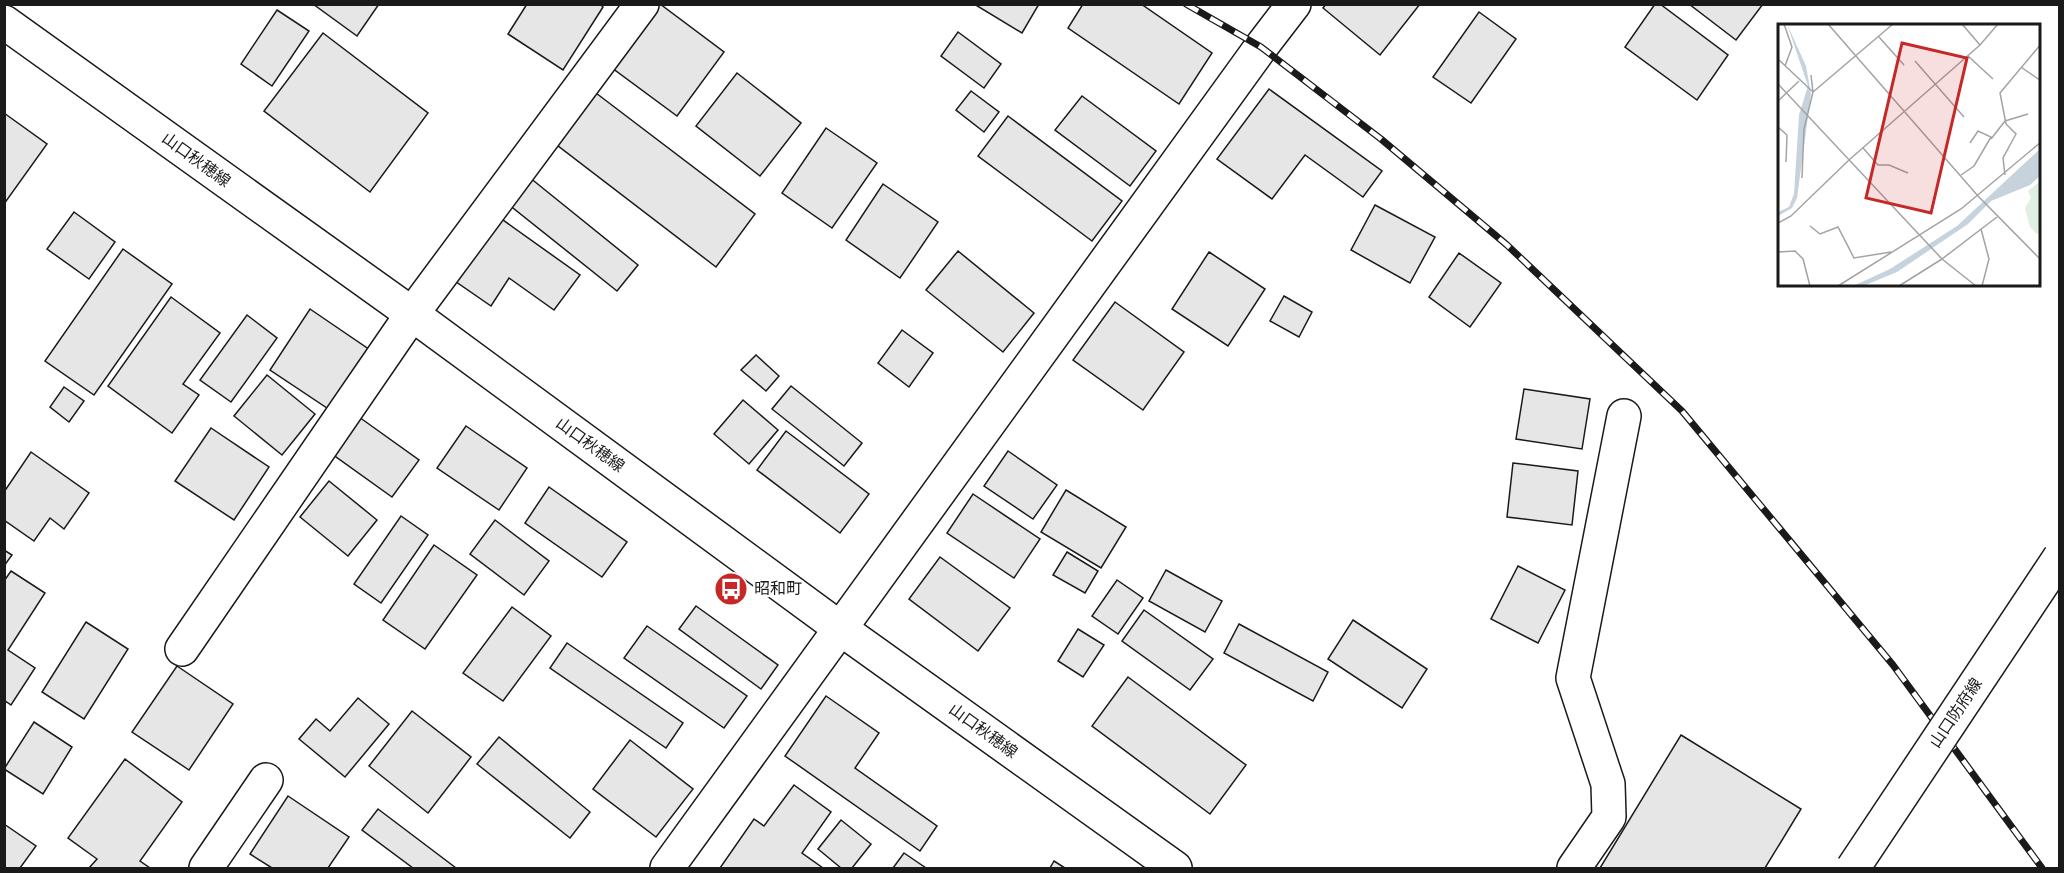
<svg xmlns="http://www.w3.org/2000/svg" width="2064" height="873" font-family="'Varela Round','Noto Sans JP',sans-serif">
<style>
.building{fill:#e6e6e6;stroke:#1a1a1a;stroke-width:1.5}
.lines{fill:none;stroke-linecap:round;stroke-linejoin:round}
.minor-casing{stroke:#1a1a1a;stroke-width:36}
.secondary-casing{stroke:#1a1a1a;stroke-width:36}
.minor{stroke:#fff;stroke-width:33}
.secondary{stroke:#fff;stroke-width:33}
.rail-casing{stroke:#1a1a1a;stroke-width:7}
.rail{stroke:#fff;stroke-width:4.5;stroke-dasharray:14;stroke-linecap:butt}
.primary-bridge-casing{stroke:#1a1a1a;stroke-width:36;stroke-linecap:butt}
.primary-bridge{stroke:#fff;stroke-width:33}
.labels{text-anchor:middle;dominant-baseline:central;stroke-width:4.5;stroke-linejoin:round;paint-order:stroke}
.street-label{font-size:16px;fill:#1a1a1a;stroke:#fff}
.poi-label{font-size:16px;fill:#1a1a1a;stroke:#fff;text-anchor:start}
.inset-road{fill:none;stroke:#a3a3a3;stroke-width:1.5}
.view{fill:#c62828;fill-opacity:0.15;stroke:#c62828;stroke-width:3}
.inset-edge{fill:none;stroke:#1a1a1a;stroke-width:3}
</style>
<rect width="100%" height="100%" fill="#fff"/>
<!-- building -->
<g class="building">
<polygon points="313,4 379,4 357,36"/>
<polygon points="527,4 600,4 603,7 563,70 508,34"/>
<polygon points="646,4 660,4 724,52 677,116 604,62"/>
<polygon points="974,4 1039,4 1022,33"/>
<polygon points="1083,4 1141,4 1212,53 1179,104 1068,28"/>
<polygon points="1326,4 1420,4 1380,55 1323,8"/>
<polygon points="1655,4 1660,4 1728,55 1697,100 1625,47"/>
<polygon points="1689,4 1763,4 1736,40"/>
<polygon points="277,10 309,31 272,86 241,64"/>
<polygon points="1479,12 1516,39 1471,103 1433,77"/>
<polygon points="958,32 1001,64 984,88 941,56"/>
<polygon points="323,33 428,113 370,192 264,111"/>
<polygon points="737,73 801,123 760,176 696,126"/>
<polygon points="1269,89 1382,171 1363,197 1305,155 1272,199 1217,159"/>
<polygon points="592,90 755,214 716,267 553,142"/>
<polygon points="971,91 999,112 984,132 956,110"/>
<polygon points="1082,96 1156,151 1130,186 1055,130"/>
<polygon points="4,113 47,144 4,204"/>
<polygon points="1008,116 1122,201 1092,241 978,156"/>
<polygon points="826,128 877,163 832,228 782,193"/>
<polygon points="529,177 638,265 617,291 508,204"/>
<polygon points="883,184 938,222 900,278 846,240"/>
<polygon points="1375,205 1435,237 1410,283 1351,250"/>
<polygon points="74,212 115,242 89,279 47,249"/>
<polygon points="496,215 580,275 554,310 509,278 491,306 452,279"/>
<polygon points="123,249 172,284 94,395 45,361"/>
<polygon points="958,251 1034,313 1003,352 926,290"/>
<polygon points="1209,252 1265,289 1228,346 1172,309"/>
<polygon points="1459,253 1501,283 1470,327 1429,297"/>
<polygon points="1284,296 1312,312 1299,337 1270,321"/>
<polygon points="171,297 220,333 183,384 199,395 172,433 108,386"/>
<polygon points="1115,302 1184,352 1143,410 1073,360"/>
<polygon points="310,309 373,352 333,412 270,370"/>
<polygon points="247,315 277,338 231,402 200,380"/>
<polygon points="902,330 933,353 909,387 878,363"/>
<polygon points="756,355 779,376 766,391 741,370"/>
<polygon points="267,375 315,414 282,455 234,416"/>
<polygon points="791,386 862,443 844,466 772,409"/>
<polygon points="64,387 84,401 69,422 50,407"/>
<polygon points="1524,389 1590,399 1582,449 1516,439"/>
<polygon points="743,400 778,430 749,464 714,434"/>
<polygon points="359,417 419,460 392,497 332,454"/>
<polygon points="466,426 527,468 499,510 437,468"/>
<polygon points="211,428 269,467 234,520 175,481"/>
<polygon points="786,431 869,494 840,533 757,470"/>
<polygon points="1008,451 1057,485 1033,519 984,486"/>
<polygon points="31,452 89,493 64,529 50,518 34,541 4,520 4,492"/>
<polygon points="1513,463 1578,471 1572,525 1507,517"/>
<polygon points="329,481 377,520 348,556 300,517"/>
<polygon points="549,487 627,542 602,577 525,523"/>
<polygon points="1066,490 1126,527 1101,568 1041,532"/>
<polygon points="973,494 1040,539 1014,578 947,533"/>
<polygon points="401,516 428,535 381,603 354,584"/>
<polygon points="495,520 549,561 524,595 470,554"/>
<polygon points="434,545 477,575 425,649 383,620"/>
<polygon points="4,550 12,555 4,566"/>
<polygon points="1067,552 1098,571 1085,593 1053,575"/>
<polygon points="940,557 1010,608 978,651 909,599"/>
<polygon points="1518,566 1565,590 1538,643 1491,619"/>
<polygon points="1166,570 1222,601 1205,632 1149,601"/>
<polygon points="11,571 45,593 8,650 35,668 11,705 4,700 4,581"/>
<polygon points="1117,580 1143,598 1118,634 1092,616"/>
<polygon points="696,606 778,665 761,689 679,629"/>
<polygon points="512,607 551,636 503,701 463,673"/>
<polygon points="1144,610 1213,659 1190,690 1122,641"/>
<polygon points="1353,620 1427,669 1402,708 1328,659"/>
<polygon points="86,622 128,649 84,719 42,692"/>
<polygon points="1239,624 1328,672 1313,701 1224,653"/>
<polygon points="647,626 747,696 724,728 624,658"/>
<polygon points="1078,629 1104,645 1083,677 1058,661"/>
<polygon points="567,643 683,723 666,748 550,668"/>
<polygon points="177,666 233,704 189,770 132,732"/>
<polygon points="1128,677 1246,765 1210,814 1092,726"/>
<polygon points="826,696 879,733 855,768 937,826 920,851 785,756"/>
<polygon points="358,698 389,724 345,777 299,739 316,719 330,731"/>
<polygon points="412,711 471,757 428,813 369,766"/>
<polygon points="34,722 72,747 43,794 4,769"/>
<polygon points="1681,735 1801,809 1765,868 1600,868"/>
<polygon points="499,737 590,812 570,838 477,764"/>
<polygon points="630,740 693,789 656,837 593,789"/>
<polygon points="125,759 182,802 140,861 150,868 89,868 97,859 68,838"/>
<polygon points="794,785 831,812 802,853 823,868 720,868 754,819 764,826"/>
<polygon points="288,796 349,837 328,868 272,868 250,854"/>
<polygon points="378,809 456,868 413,868 362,830"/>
<polygon points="841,820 871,844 852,868 841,868 818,849"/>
<polygon points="4,824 36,846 20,868 4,868"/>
<polygon points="904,853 926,868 893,868"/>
<polygon points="1054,861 1065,868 1050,868"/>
</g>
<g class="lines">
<defs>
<g id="minor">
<polyline points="182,649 412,314 642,4"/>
<polyline points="206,868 266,780"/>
<polyline points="667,868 1261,47 1294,4"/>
<polyline points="1574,868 1609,817 1608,784 1573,678 1624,416"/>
</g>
<polyline id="secondary" points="4,22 412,314 841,629 1175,868"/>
</defs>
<!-- minor casing -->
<use href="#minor" class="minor-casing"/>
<!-- secondary casing -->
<use href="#secondary" class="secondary-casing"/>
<!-- minor -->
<use href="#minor" class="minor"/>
<!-- secondary -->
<use href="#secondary" class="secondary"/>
<defs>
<polyline id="rail" points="1186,4 1261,47 1381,139 1507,245 1682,411 1893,665 2042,868"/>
</defs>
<!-- rail casing -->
<use href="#rail" class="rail-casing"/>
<!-- rail -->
<use href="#rail" class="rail"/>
<defs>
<polyline id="primary-bridge" points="1853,868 2060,557"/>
</defs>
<!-- primary-bridge casing -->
<use href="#primary-bridge" class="primary-bridge-casing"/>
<!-- primary-bridge -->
<use href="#primary-bridge" class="primary-bridge"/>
</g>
<!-- icons -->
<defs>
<symbol id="bus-disc" viewBox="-11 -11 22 22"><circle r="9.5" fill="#c62828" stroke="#fff"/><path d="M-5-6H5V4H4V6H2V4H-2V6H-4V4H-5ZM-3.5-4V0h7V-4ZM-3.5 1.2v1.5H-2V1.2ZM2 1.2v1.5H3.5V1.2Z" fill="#fff"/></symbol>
</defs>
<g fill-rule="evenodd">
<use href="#bus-disc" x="712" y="570" width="38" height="38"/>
</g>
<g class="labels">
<!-- street labels -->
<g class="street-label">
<text transform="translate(196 160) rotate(36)">山口秋穂線</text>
<text transform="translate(590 445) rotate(36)">山口秋穂線</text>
<text transform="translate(1956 713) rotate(-56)">山口防府線</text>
<text transform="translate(983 731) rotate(36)">山口秋穂線</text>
</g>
<!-- poi labels -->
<g class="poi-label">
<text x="754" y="589">昭和町</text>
</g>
</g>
<!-- overview -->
<g transform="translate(1778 24)">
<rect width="262" height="262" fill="#fff"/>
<path d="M262 157V208L259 210 252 203 247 184 253 174 250 167Z" fill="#e0efe3"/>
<path d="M9 0 28 42 33 70 19 174 14 184 0 192V188L11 183 16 170 21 91 30 62ZM262 125V152L252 161 213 177 190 200 119 248 85 262H75L112 245 179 202Z" fill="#c6d2dc"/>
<path class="inset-road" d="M6 0 14 23 7 42M50 0 200 172 263 236M184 0 202 21M101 13 126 41M190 32 215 55M0 35 35 68M137 37 186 93M243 43 263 57M0 60 164 235 198 262M35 68 115 0M0 77 21 57M0 103 9 111 8 138M213 115 227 97 250 90M85 124 100 141H111L130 149M71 136 202 21 220 0M183 151 196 142 213 113 200 107 192 119M227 151 225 134 238 110 228 100 222 69 263 20M24 154 26 105 35 68 33 51M0 199 13 192 71 136M32 202 42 210 60 203 76 234 113 228M203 205 211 235 204 262M0 228 17 227 25 235 32 262M164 235 219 193M60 262 183 185 263 118M121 262 164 235"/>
<path class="view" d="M124 19 189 34 153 189 88 174Z"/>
<rect width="262" height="262" class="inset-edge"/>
</g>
<!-- border -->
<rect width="2064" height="873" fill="none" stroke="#1a1a1a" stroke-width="12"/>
</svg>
